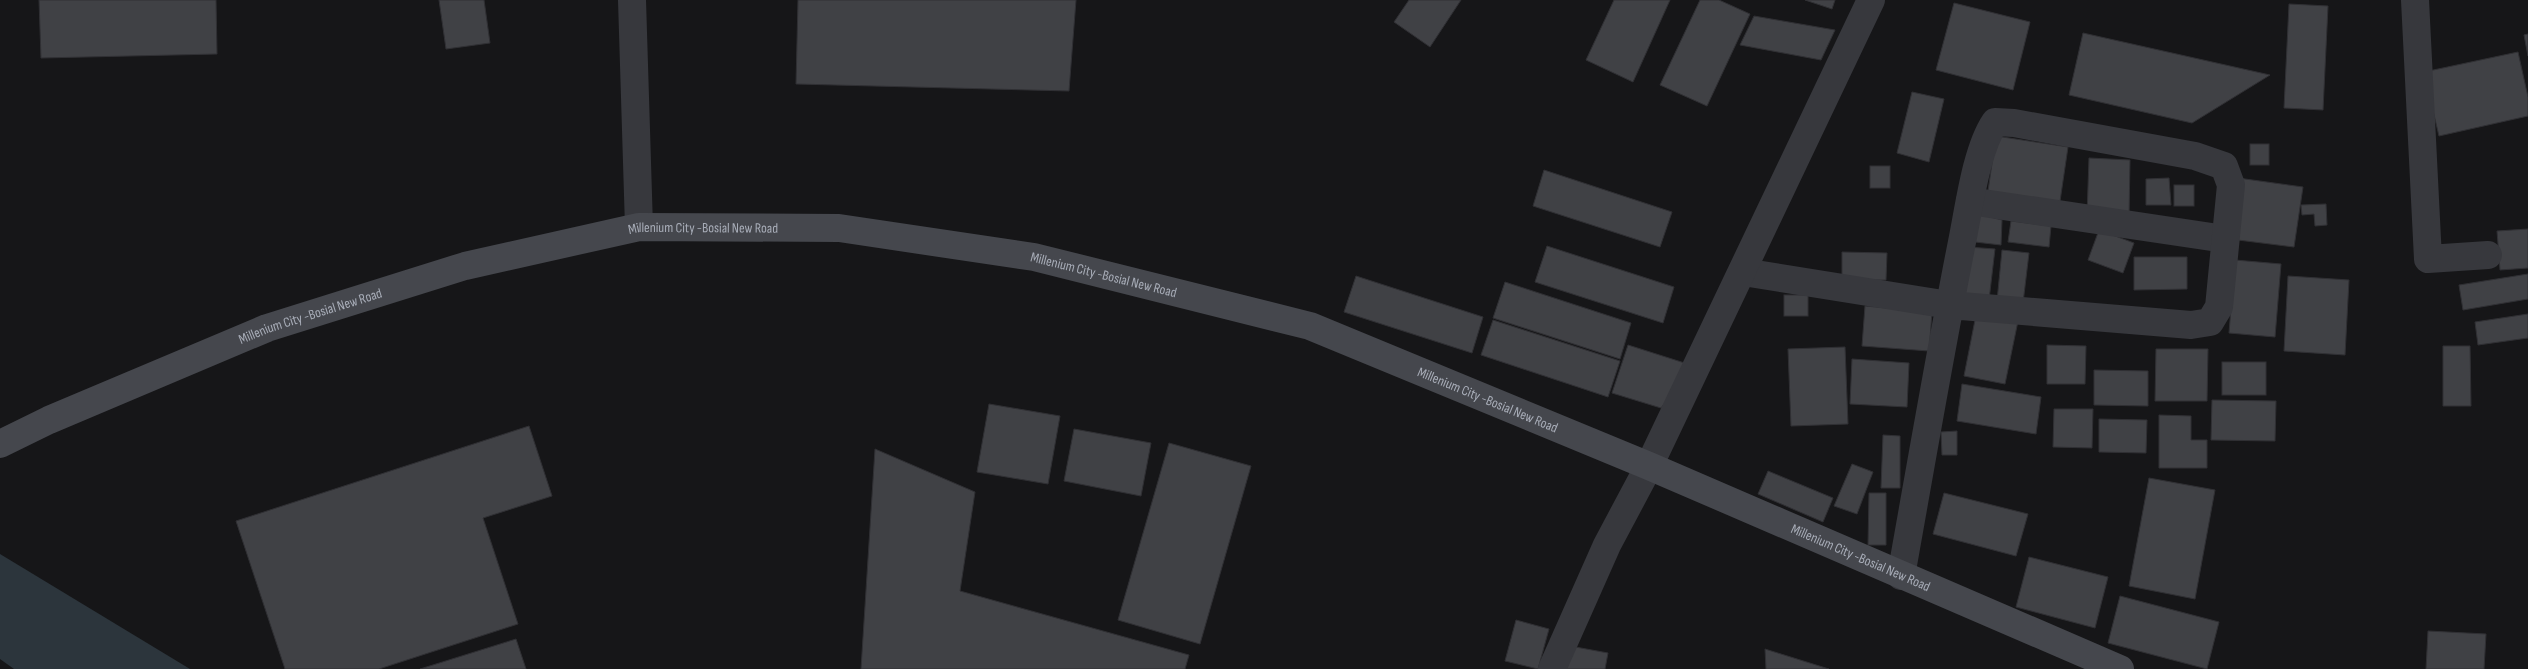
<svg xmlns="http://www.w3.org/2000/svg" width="2528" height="669" font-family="'Sofia Sans Condensed',sans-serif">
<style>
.water{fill:#2c353c}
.building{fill:#404145;stroke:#303034}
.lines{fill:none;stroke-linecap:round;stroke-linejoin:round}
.street{stroke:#37383d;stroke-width:28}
.secondary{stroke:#45474d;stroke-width:28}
.labels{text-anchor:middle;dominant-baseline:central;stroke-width:4;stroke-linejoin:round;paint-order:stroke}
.street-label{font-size:14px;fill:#a8adb8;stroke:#111113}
</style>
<rect width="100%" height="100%" fill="#161618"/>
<!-- water -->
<polygon class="water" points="0,554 190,669 14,669 0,659"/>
<!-- building -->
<g class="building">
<polygon points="39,0 216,0 217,54 41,58"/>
<polygon points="439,0 484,0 490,43 446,49"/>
<polygon points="798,0 1076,0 1069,91 796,84"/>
<polygon points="1409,0 1461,0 1430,47 1394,22"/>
<polygon points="1614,0 1670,0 1633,82 1586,60"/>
<polygon points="1700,0 1719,0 1750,14 1707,106 1660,85"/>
<polygon points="1805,0 1835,0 1832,9"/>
<polygon points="1954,3 2030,22 2013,90 1936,70"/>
<polygon points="2289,4 2328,6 2323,110 2284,108"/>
<polygon points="1754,16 1835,30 1821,60 1740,45"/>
<polygon points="2083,33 2270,75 2192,123 2069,95"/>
<polygon points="2528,34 2528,56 2524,35"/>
<polygon points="2518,52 2528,97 2528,116 2439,136 2424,72"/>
<polygon points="1912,92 1944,99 1929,162 1897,153"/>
<polygon points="1996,136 2068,147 2059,208 1987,198"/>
<rect x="2250" y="144" width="19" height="21"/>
<polygon points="2089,158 2130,160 2129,217 2087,216"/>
<rect x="1870" y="166" width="20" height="22"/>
<polygon points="1544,170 1672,212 1660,247 1533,206"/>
<polygon points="2169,178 2171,205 2146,205 2146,179"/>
<polygon points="2238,178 2303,187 2294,247 2230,239"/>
<rect x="2174" y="185" width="20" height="21"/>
<polygon points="2326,204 2327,225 2315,226 2314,214 2302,215 2301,205"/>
<polygon points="1978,214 2002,220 2001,245 1975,242"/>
<polygon points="2011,221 2051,226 2049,247 2008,242"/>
<polygon points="2528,229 2528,268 2500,270 2497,231"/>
<polygon points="2099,230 2134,243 2123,273 2088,260"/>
<polygon points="1547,246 1674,287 1663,323 1535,282"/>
<polygon points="1968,247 1995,249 1989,300 1962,297"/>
<polygon points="2002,250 2029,253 2023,303 1997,301"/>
<polygon points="1842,252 1887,253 1886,280 1842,280"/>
<polygon points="2134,257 2187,257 2187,289 2134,290"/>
<polygon points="2235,260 2281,264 2275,337 2229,333"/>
<polygon points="2528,274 2528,299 2463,310 2459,285"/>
<polygon points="1356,276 1483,317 1472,353 1344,312"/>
<polygon points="2288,276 2349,280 2345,355 2284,351"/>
<polygon points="1505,282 1631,323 1620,359 1493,318"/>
<rect x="1784" y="295" width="24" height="21"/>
<polygon points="1865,306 1932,312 1929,351 1862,346"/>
<polygon points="2528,314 2528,338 2478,345 2475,322"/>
<polygon points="1493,320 1620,361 1608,397 1481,355"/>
<polygon points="1975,320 2018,321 2005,384 1964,376"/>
<polygon points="1628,345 1694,366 1661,408 1612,393"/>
<polygon points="2047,345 2086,346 2085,384 2047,384"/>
<polygon points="2443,346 2470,346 2471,406 2443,406"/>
<polygon points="1845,347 1848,424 1791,426 1788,349"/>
<polygon points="2156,349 2208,349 2207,401 2155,401"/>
<polygon points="1852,359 1909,363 1907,407 1850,404"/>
<rect x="2222" y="362" width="44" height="33"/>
<polygon points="2094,370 2148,371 2148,406 2094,405"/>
<polygon points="1962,384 2041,397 2036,434 1957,421"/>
<polygon points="2212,400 2276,401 2275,441 2211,440"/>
<polygon points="989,404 1060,416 1048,484 977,472"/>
<polygon points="2054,409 2093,409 2092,448 2053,447"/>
<polygon points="2159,415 2191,416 2191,440 2207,440 2207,468 2159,468"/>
<polygon points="2099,419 2147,420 2146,453 2099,452"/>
<polygon points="529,426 552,496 483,518 518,624 379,669 285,669 236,521"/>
<polygon points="1074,429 1151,443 1141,496 1064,481"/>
<polygon points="1957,431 1957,455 1942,455 1941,432"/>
<polygon points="1883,435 1900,436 1900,488 1881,488"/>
<polygon points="1169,443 1251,466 1200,644 1118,620"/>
<polygon points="875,449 975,492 960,591 1189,655 1185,669 861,669"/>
<polygon points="1852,464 1873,472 1857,514 1834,506"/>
<polygon points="1768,471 1833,498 1823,522 1758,494"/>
<polygon points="2149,478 2215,490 2195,599 2129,586"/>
<polygon points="1869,493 1886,493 1886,545 1868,545"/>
<polygon points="1944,493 2028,514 2016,556 1933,534"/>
<polygon points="2029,557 2108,577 2095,628 2016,607"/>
<polygon points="2120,596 2219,622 2207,669 2108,643"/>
<polygon points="1516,620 1549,629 1538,669 1505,661"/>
<polygon points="2428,631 2486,634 2484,669 2426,669"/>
<polygon points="516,639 526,669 420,669"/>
<polygon points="1570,646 1608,653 1605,669 1565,669"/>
<polygon points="1765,649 1829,669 1766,669"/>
</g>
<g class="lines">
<!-- street -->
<g class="street">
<polyline points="632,0 639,227"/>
<polyline points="2415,0 2428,259 2488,255"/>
<polyline points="1970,201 2225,239"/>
<path d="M1743 272 1949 305 2191 325 2210 322 2219 307 2231 185 2224 166 2195 156 2014 123 1995 122C1976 150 1969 208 1962 242 1940 353 1921 464 1901 576"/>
<polyline points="1552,669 1607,545 1649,466 1871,0"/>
</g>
<!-- secondary -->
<path class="secondary" id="s1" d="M0 444 49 420 267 328 465 266 639 227 839 228 1034 257 1310 326 1649 466 2120 669"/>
</g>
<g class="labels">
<!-- street labels -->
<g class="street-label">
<text stroke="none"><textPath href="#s1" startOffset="741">Millenium City -Bosial New Road</textPath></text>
<text stroke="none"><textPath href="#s1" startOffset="1146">Millenium City -Bosial New Road</textPath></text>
<text stroke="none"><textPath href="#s1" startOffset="336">Millenium City -Bosial New Road</textPath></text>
<text stroke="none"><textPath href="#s1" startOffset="1551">Millenium City -Bosial New Road</textPath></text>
<text stroke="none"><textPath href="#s1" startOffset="1956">Millenium City -Bosial New Road</textPath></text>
</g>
</g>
</svg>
